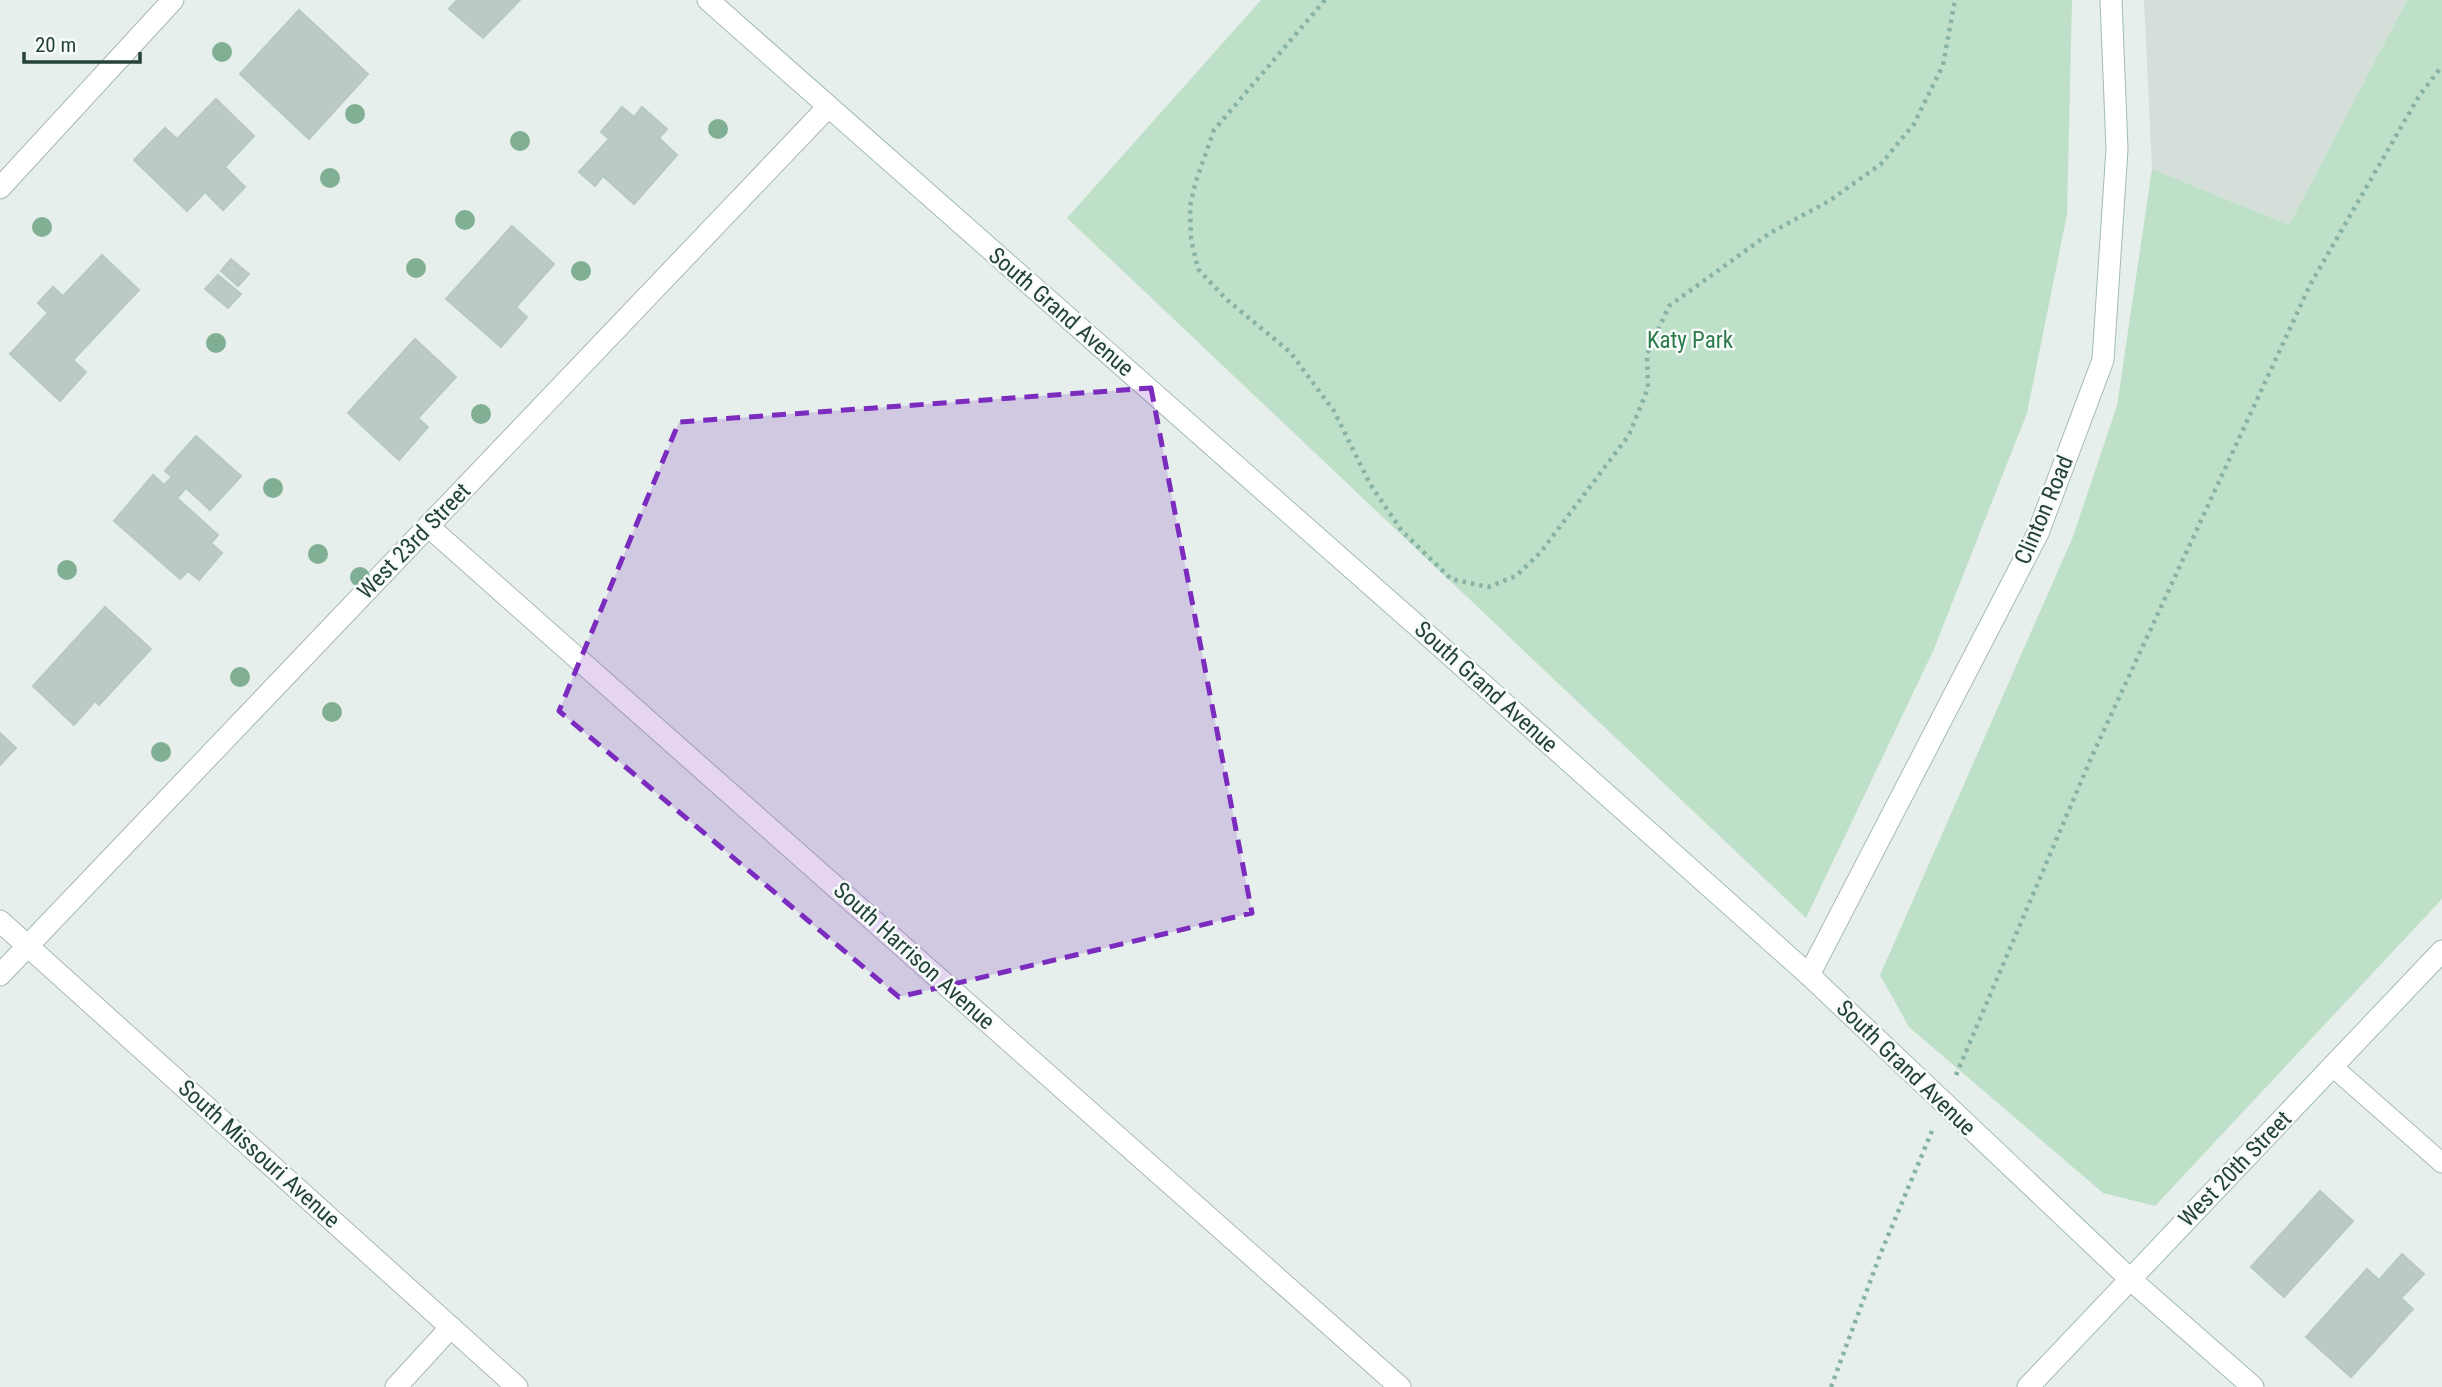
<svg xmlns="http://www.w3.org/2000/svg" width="2442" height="1387" font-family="'Roboto Condensed',sans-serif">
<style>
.built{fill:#d4dfda}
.green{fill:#bfe0c8}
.building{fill:#bbcac4;stroke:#b8c9c2;stroke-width:2}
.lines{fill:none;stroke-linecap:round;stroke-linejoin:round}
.lane-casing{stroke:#a8b8b2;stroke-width:21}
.street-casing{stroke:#a8b8b2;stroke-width:23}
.secondary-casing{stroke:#a4bbb3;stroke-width:23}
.path{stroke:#86b3a5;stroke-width:4.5;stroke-dasharray:3.5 5;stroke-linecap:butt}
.lane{stroke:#fff;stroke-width:19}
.street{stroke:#fff;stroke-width:21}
.secondary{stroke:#fff;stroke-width:21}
.tree{fill:#80af93}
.marked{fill:#7b2cbf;fill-opacity:0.2;stroke:#7b2cbf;stroke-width:5;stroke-dasharray:14 9;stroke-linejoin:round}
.labels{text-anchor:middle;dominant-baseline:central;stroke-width:5;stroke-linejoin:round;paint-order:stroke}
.street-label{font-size:23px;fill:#24423a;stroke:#f7fbf9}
.park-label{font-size:23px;fill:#2d7a4b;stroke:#f7fbf9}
</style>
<rect width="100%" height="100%" fill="#e6efeb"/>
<!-- built -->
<polygon class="built" points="2144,0 2407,0 2289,225 2152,169"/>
<!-- green -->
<g class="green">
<polygon points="1261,0 2072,0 2067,214 2027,413 1934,649 1806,918 1067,218"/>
<polygon points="2407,0 2442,0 2442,899 2155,1206 2103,1193 1909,1027 1880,975 2072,539 2117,406 2152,169 2289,225"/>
</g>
<!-- building -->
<g class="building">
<polygon points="457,0 520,0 483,38 449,9"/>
<polygon points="299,10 368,74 309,139 240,74"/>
<polygon points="216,99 254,136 225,167 245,187 223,210 205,192 187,211 134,160 165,128 177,139"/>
<polygon points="622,107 634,117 642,107 667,129 659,138 677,155 634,204 603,176 595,186 579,172 609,139 601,132"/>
<polygon points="512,226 554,264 516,307 527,317 501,347 446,299"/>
<polygon points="102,255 139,290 73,360 86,372 60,401 10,354 48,313 38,303 53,287 63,296"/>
<polygon points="231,259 249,274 238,286 221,271"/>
<polygon points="218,275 241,294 228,308 205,289"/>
<polygon points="415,339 456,377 418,418 428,427 399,460 348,413"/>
<polygon points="196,436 241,476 210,510 186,488 177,498 218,535 211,543 222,553 199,580 188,571 180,579 114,521 153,475 164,485 172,477 165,471"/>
<polygon points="105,607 151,649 99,705 95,701 74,725 33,686"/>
<polygon points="0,733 16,748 0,765"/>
<polygon points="2320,1191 2353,1221 2284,1297 2251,1267"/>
<polygon points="2402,1254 2424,1274 2401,1298 2413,1309 2351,1377 2306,1337 2367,1269 2379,1280"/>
</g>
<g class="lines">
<defs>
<polyline id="lane" points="2333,1067 2442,1163"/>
<g id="street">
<polyline points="0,188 173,0"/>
<polyline points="428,526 1400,1387"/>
<polyline points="0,921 517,1387"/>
<polyline points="0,975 828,107"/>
<polyline points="396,1387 451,1327"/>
</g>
<g id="secondary">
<polyline points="708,0 1423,631 1809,975 2130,1279 2253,1387"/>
<polyline points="1809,975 2038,533 2103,360 2117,149 2111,0"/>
<polyline points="2028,1387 2442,951"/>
</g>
</defs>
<!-- lane casing -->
<use href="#lane" class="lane-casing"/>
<!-- street casing -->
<use href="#street" class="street-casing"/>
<!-- secondary casing -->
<use href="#secondary" class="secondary-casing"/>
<!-- path -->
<g class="path">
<polyline points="1325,0 1214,130 1196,181 1190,206 1191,239 1198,269 1226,299 1290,352 1334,411 1370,484 1402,531 1451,579 1488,587 1516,576 1540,553 1629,435 1648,388 1647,354 1669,306 1770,233 1829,201 1881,164 1914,124 1943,65 1955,0"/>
<polyline points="1956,1075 2092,756 2310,285 2419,96 2442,66"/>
<polyline points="1831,1387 1880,1255 1932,1131"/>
</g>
<!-- lane -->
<use href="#lane" class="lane"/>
<!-- street -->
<use href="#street" class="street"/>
<!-- secondary -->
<use href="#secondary" class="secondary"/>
</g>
<!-- trees -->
<g class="tree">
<circle cx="222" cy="52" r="10"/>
<circle cx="355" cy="114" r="10"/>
<circle cx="718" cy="129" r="10"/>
<circle cx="520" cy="141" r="10"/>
<circle cx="330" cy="178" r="10"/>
<circle cx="465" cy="220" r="10"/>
<circle cx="42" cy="227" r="10"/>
<circle cx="416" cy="268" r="10"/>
<circle cx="581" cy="271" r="10"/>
<circle cx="216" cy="343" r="10"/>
<circle cx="481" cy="414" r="10"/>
<circle cx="273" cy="488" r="10"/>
<circle cx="318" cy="554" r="10"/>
<circle cx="67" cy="570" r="10"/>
<circle cx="360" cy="577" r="10"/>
<circle cx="240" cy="677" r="10"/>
<circle cx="332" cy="712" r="10"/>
<circle cx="161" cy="752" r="10"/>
</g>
<!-- marked area -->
<path class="marked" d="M1151 388 1252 913 899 997 559 711 679 422Z"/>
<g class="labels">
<!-- street labels -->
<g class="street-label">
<text transform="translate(1061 312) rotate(41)">South Grand Avenue</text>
<text transform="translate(2044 510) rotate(-67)">Clinton Road</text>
<text transform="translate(414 541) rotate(-46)">West 23rd Street</text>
<text transform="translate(1486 687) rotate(42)">South Grand Avenue</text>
<text transform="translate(914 956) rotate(42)">South Harrison Avenue</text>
<text transform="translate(1906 1068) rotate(44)">South Grand Avenue</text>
<text transform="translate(259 1154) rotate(42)">South Missouri Avenue</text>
<text transform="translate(2235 1169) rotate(-46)">West 20th Street</text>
</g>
<!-- park labels -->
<g class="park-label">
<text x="1690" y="340">Katy Park</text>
</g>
</g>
<!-- scale -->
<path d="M24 52v10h116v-10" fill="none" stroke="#24423a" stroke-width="3.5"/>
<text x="35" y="52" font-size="21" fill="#24423a" stroke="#f7fbf9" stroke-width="5" paint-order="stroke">20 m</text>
</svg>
